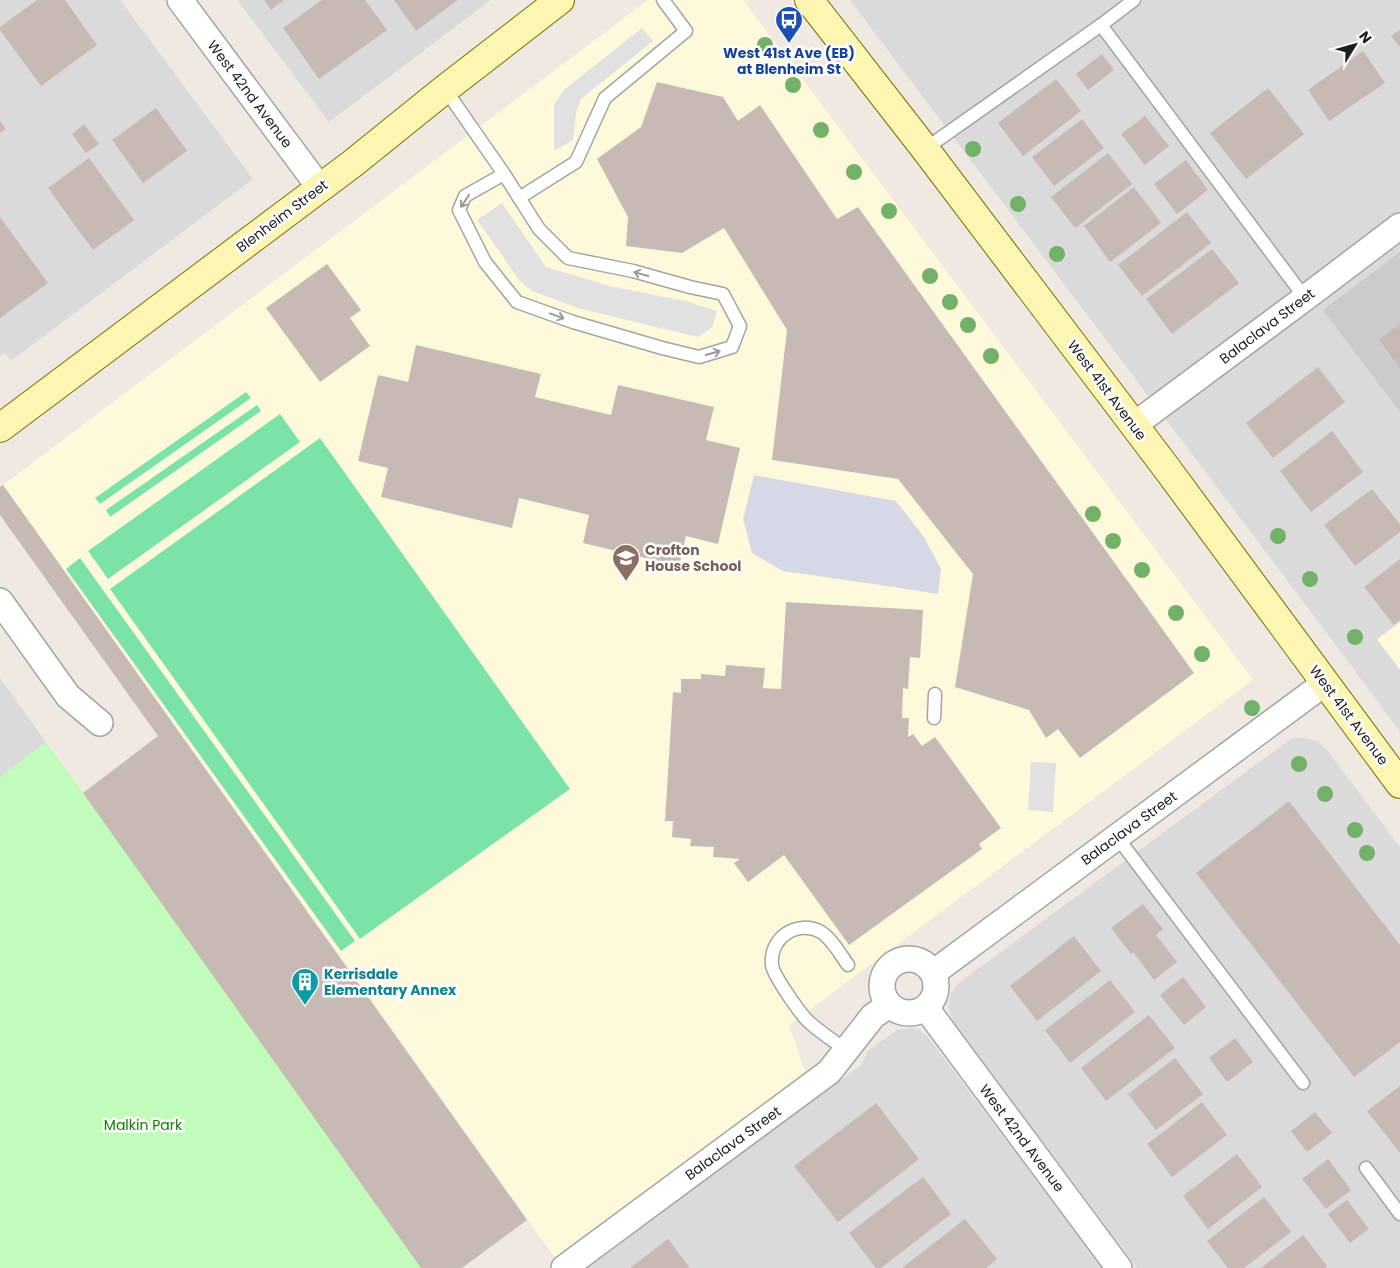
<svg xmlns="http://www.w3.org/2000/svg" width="1400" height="1268" font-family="Poppins,sans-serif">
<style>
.residential{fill:#dbdada}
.education{fill:#fff9db}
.religious{fill:#cbcbcb}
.park{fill:#c1fcbb}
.pitch{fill:#7be3aa}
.parking{fill:#e1e1e1}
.plaza{fill:#d6d8e5}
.building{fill:#c7bab5}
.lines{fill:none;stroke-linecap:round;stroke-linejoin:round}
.lane-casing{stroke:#a4a4a4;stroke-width:15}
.street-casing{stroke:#a4a4a4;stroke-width:28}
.secondary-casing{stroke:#787200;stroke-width:30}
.lane{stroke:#fff;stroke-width:12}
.street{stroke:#fff;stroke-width:25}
.secondary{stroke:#fdf5b2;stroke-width:28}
.tree{fill:#73b068}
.oneway{stroke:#999}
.labels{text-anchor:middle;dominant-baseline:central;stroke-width:5;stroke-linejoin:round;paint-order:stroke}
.transit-label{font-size:14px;font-weight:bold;fill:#164399;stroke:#fff}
.street-label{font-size:14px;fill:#1d1d1d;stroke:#fff}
.education-label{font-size:14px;font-weight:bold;fill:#785e54;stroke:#fff;text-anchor:start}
.culture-label{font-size:14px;font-weight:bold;fill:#0d838f;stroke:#fff;text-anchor:start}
.park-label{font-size:14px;fill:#0e8105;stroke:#fff}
</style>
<rect width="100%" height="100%" fill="#efe9e2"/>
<!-- residential -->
<g class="residential">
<polygon points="0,0 120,0 253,179 11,361 5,353 0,356"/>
<polygon points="237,0 491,0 329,122"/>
<polygon points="850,0 1400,0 1400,732 1341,652"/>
<polygon points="0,678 46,742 0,777"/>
<polygon points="1292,738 1306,738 1317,741 1327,750 1400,847 1400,1268 1137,1268 954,1022 948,1007 951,993 960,982"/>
<polygon points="910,1028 919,1029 928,1037 1102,1268 588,1268 861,1065 868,1051 897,1030"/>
</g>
<!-- education -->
<g class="education">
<polygon points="648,0 743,0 1253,680 789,1025 805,1072 555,1258 3,485"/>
<polygon points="1400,622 1400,670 1377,639"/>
</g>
<!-- religious -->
<polygon class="religious" points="1400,252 1400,412 1323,310"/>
<!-- park -->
<polygon class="park" points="46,742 83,793 421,1268 0,1268 0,777"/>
<!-- pitch -->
<g class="pitch">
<polygon points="246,392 251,398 100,504 95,498"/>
<polygon points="257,405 261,411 110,517 106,510"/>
<polygon points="280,414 300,442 108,579 88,551"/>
<polygon points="320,438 570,789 360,939 110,589"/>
<polygon points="80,558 355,941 341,951 66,569"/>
</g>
<!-- parking -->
<g class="parking">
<polygon points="642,28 653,41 581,99 576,113 573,140 554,151 554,105 564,90"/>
<polygon points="502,203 546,267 610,286 685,301 717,311 712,327 698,337 581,309 532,291 520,281 477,220"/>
<polygon points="1031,762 1056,763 1053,812 1028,810"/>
</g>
<!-- plaza -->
<polygon class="plaza" points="754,475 896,501 924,537 941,569 938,594 900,588 783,571 752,553 743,519"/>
<!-- building -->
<g class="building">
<polygon points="37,0 65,0 97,45 41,86 0,30 0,27"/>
<polygon points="264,0 284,0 271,10"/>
<polygon points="322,0 365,0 387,30 319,79 283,28"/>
<polygon points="394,0 458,0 416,31"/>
<polygon points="1400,30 1400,47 1391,36"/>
<polygon points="1363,51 1385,83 1329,121 1308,90"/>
<polygon points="1102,54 1114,70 1088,90 1076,74"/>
<polygon points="1056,79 1081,111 1023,156 998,123"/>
<polygon points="657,82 723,97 738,121 760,105 837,219 858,207 1194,673 1080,758 1058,729 1046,738 1029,710 955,687 973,574 898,479 772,460 787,330 724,228 682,253 626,246 628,217 597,159 641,127"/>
<polygon points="1268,88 1304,134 1246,179 1210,133"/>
<polygon points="156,108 187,151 143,183 112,140"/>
<polygon points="1145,116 1169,146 1145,165 1121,134"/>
<polygon points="1082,119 1104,148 1054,186 1032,157"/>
<polygon points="0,121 6,129 0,133"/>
<polygon points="84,124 99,144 86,153 72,134"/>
<polygon points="1108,153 1132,184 1075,228 1051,197"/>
<polygon points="89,158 134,220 93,250 48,188"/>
<polygon points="1186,160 1208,190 1177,214 1154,184"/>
<polygon points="1134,187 1161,223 1110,262 1084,226"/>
<polygon points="1187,212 1211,243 1142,296 1118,265"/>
<polygon points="0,217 48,283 0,318"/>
<polygon points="1212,249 1239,283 1172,334 1146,299"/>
<polygon points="327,264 361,310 350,318 370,346 320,382 266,308"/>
<polygon points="1400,324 1400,368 1379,340"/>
<polygon points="416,345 541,374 535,397 611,415 618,385 714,407 706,440 740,448 718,544 686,536 679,566 583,543 589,515 519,498 512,528 381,497 388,468 358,461 378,375 408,382"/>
<polygon points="1318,367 1345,402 1273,458 1246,423"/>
<polygon points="1332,431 1363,472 1311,512 1280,471"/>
<polygon points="3,485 527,1220 462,1268 421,1268 83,793 158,736 0,515 0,487"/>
<polygon points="1372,489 1400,524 1400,532 1355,566 1324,525"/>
<polygon points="1400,559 1400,620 1394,625 1364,587"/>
<polygon points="786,602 923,610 920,658 910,657 908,689 903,688 902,718 909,718 908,737 913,734 922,746 935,737 1001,828 979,844 982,849 849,945 784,855 748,882 734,863 740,859 713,857 714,847 690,846 691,839 672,837 673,821 665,821 673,692 681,693 681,679 701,679 701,674 725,676 726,665 765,668 763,688 781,689"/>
<polygon points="1289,801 1400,945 1400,1042 1354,1077 1196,873"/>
<polygon points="1143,904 1163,929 1156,935 1177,962 1154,980 1133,952 1131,954 1111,928"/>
<polygon points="1074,936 1101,971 1037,1021 1010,986"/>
<polygon points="1183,977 1206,1007 1184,1025 1160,995"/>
<polygon points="1110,980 1135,1012 1070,1063 1045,1030"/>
<polygon points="1149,1015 1175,1048 1106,1101 1081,1068"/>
<polygon points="1235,1038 1253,1062 1227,1082 1209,1058"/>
<polygon points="1175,1058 1203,1094 1156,1130 1128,1094"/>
<polygon points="1400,1086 1400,1153 1367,1111"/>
<polygon points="1202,1102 1227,1135 1172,1177 1147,1144"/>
<polygon points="876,1103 919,1159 838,1222 794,1166"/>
<polygon points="1315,1112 1332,1133 1307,1152 1291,1131"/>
<polygon points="1237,1154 1262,1187 1208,1229 1183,1196"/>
<polygon points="1328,1159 1351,1190 1326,1209 1302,1179"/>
<polygon points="923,1177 951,1214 881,1268 876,1268 849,1233"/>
<polygon points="1264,1197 1291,1232 1244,1268 1228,1268 1207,1241"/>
<polygon points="1347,1200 1369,1229 1350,1243 1328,1214"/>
<polygon points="965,1219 997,1259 986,1268 902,1268"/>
<polygon points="1303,1235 1327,1266 1325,1268 1261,1268"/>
<polygon points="668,1239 690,1268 630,1268"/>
</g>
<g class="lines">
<defs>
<g id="lane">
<polyline points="1134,0 1101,25 1305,298"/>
<polyline points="445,89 504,174 539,229 568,258 633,271 690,287 723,294 740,326 732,347 699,357 662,348 573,322 517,302 485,262 459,210 465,196 504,174"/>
<polyline points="925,149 1101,25"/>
<polyline points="519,198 576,162 605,98 686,31 663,0"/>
<polyline points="934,718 935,694"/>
<polyline points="1117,837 1303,1083"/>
<path d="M846 1050C834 1041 821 1033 809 1022 801 1015 773 975 772 965 769 938 797 919 821 932 832 939 840 954 848 965"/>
<polyline points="1366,1168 1400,1214"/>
</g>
<g id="street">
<polyline points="180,0 320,188"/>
<polyline points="1134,425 1305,298 1400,226"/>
<polyline points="0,601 68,696 100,723"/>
<circle cx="909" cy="986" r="27"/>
<polyline points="933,973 1325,683"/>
<polyline points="926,1008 1119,1268"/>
<polyline points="564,1268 829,1072 873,1016 889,1005"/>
</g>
<g id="secondary">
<polyline points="809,0 925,149 1165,466 1400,784"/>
<polyline points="0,428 352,164 445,89 560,0"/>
</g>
</defs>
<!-- lane casing -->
<use href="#lane" class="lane-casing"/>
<!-- street casing -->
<use href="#street" class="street-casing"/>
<!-- secondary casing -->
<use href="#secondary" class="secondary-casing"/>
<!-- lane -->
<use href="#lane" class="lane"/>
<!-- street -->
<use href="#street" class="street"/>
<!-- secondary -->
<use href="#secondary" class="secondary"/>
</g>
<!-- trees -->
<g class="tree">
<circle cx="765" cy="45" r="8"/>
<circle cx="793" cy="85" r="8"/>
<circle cx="821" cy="130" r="8"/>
<circle cx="973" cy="149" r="8"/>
<circle cx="854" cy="172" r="8"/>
<circle cx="1018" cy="204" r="8"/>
<circle cx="889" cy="211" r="8"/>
<circle cx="1057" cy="254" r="8"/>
<circle cx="930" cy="276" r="8"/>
<circle cx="950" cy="302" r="8"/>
<circle cx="968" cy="325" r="8"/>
<circle cx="991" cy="356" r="8"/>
<circle cx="1093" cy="514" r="8"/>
<circle cx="1278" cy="536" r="8"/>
<circle cx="1113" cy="541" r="8"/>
<circle cx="1142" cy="570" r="8"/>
<circle cx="1310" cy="579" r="8"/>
<circle cx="1176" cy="613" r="8"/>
<circle cx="1355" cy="637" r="8"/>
<circle cx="1202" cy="654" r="8"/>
<circle cx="1252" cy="708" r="8"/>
<circle cx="1299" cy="764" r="8"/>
<circle cx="1325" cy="794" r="8"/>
<circle cx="1355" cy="830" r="8"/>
<circle cx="1367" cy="853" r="8"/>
</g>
<!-- one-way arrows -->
<defs><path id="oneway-shaft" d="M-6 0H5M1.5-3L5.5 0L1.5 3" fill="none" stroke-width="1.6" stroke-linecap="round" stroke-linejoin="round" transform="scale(1.25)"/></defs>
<g class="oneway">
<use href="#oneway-shaft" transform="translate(465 201) rotate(124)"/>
<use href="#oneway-shaft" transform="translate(641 274) rotate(-165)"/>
<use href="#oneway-shaft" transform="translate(557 316) rotate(20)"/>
<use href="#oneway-shaft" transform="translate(713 353) rotate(-16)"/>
</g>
<!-- icons -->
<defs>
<symbol id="bus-pin" viewBox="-11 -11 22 30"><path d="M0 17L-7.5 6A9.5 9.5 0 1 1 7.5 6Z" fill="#1a4fb4" stroke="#fff"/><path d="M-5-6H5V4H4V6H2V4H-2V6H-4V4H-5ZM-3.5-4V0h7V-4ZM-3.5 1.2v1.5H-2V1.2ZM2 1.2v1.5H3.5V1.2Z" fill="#fff"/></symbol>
<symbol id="school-pin" viewBox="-11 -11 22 30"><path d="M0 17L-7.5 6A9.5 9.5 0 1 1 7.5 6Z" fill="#8d6e63" stroke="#fff"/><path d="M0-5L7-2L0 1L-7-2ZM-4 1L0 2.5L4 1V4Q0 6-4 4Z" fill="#fff"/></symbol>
<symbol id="building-pin" viewBox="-11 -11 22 30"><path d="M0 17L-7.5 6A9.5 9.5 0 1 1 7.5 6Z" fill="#0f9aa8" stroke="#fff"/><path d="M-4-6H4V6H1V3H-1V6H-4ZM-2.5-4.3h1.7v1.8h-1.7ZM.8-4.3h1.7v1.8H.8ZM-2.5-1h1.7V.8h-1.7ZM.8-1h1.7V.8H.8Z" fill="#fff"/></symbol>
</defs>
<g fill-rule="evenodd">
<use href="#bus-pin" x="773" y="4" width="32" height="43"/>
<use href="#school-pin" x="610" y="542" width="32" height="43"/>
<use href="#building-pin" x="289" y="966" width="32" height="43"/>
</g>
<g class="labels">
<!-- transit labels -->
<g class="transit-label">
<text x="789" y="53">West 41st Ave (EB)<tspan x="789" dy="16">at Blenheim St</tspan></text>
</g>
<!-- street labels -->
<g class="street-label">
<text transform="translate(250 94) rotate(53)">West 42nd Avenue</text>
<text transform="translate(282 216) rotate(-37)">Blenheim Street</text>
<text transform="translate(1267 326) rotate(-37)">Balaclava Street</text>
<text transform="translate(1107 390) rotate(53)">West 41st Avenue</text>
<text transform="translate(1349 715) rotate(53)">West 41st Avenue</text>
<text transform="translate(1129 828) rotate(-36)">Balaclava Street</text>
<text transform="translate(1022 1138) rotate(53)">West 42nd Avenue</text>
<text transform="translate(733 1143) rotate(-36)">Balaclava Street</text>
</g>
<!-- education labels -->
<g class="education-label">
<text x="645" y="550">Crofton<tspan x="645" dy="16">House School</tspan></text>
</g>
<!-- culture labels -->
<g class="culture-label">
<text x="324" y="974">Kerrisdale<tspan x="324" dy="16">Elementary Annex</tspan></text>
</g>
<!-- park labels -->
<g class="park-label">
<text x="143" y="1125">Malkin Park</text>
</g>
</g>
<!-- north arrow -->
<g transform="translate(1355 45) rotate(53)" stroke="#ffffff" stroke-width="4" paint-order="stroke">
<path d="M0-4L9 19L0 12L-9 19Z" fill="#1d1d1d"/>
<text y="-8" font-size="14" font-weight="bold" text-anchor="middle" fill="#1d1d1d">N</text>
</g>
</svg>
